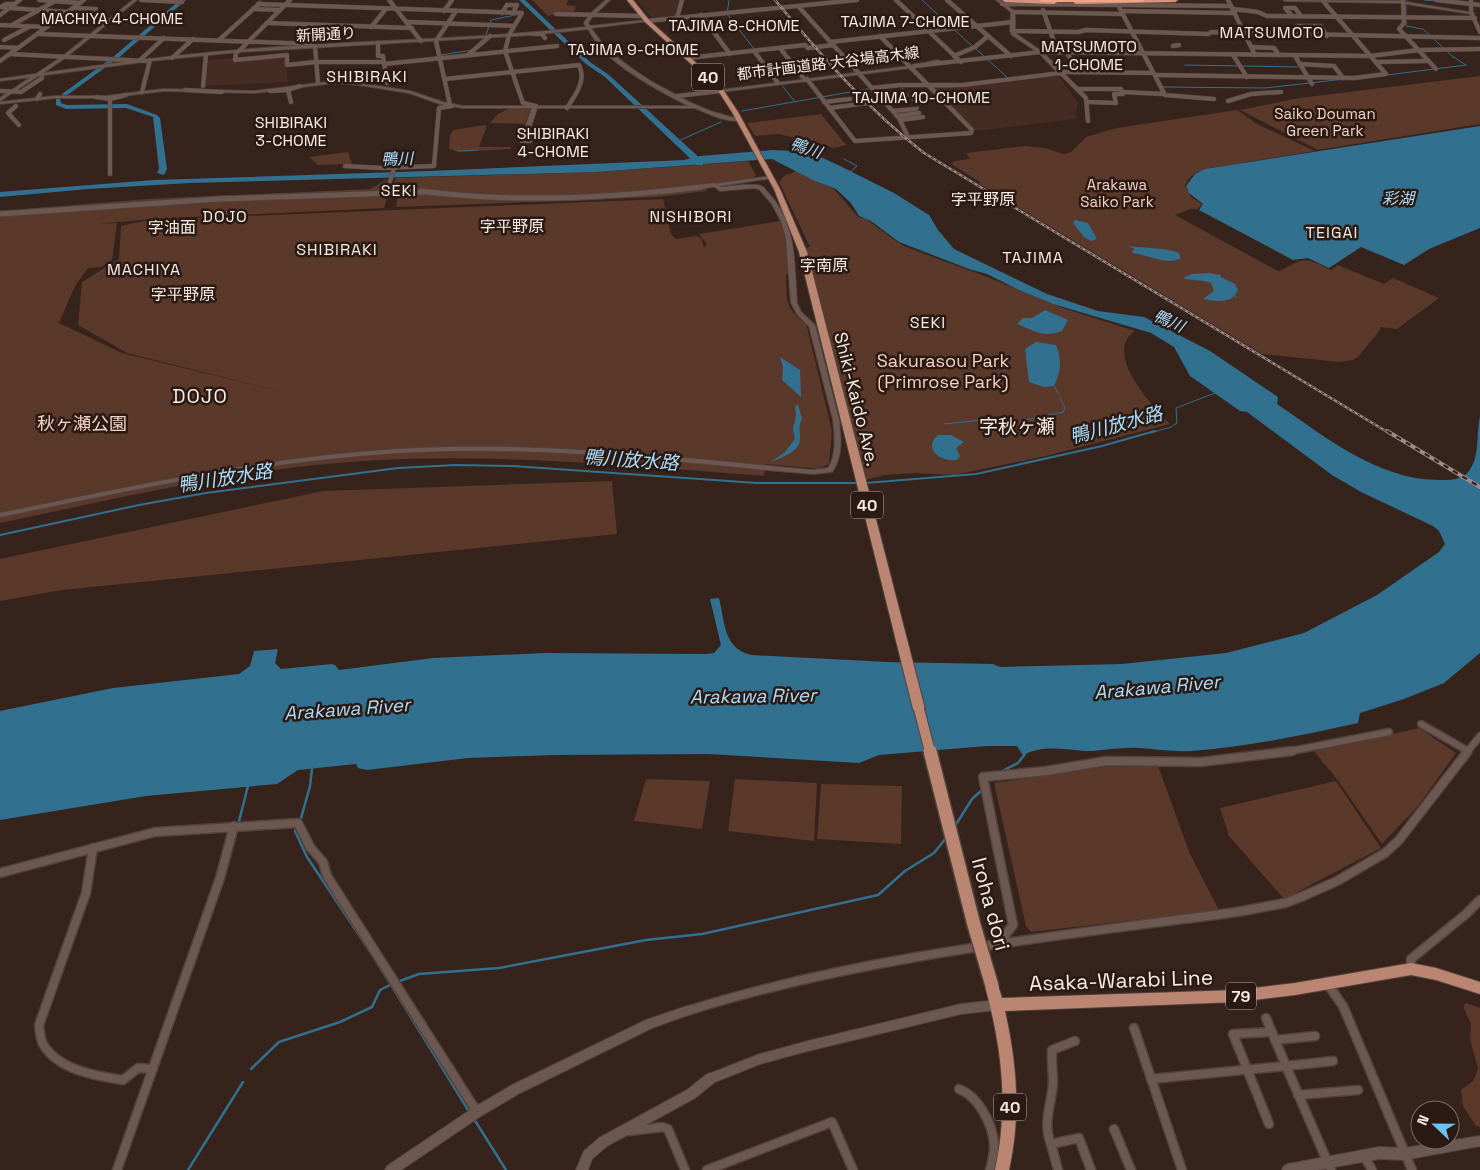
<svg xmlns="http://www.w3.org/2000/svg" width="1480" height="1170" font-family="'Space Grotesk','Noto Sans JP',sans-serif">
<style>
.built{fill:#442c23}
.green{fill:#5a382a}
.water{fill:#327090}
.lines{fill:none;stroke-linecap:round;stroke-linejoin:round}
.stream-far2{stroke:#327090;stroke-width:1}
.stream-far1{stroke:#327090;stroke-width:2}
.stream{stroke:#327090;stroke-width:2.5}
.river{fill:#327090;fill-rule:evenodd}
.minor-far3-casing{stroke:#51423d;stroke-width:5}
.minor-far2-casing{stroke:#51423d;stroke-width:7}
.minor-far1-casing{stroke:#51423d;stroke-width:9}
.minor-casing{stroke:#51423d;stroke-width:11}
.tertiary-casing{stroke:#51423d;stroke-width:2}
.primary-casing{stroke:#51423d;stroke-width:2}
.trunk-casing{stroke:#51423d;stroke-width:2}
.motorway-casing{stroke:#51423d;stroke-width:3}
.minor-far3{stroke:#6d5851;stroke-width:4}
.minor-far2{stroke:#6d5851;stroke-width:5}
.minor-far1{stroke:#6d5851;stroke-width:6}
.minor{stroke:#6d5851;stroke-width:8}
.tertiary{fill:#6d5851;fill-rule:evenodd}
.primary{fill:#bb8671;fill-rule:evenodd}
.trunk{fill:#d5957c;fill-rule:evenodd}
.motorway{fill:#efa487;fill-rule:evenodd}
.rail-far1-casing{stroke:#9a8c86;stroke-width:2.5}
.rail-casing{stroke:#9a8c86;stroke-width:4}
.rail-far1{stroke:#2a1a13;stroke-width:1;stroke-dasharray:3;stroke-linecap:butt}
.rail{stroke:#2a1a13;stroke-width:2;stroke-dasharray:5.5;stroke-linecap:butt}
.primary-bridge-far1-casing{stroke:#51423d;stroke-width:12;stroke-linecap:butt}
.primary-bridge-casing{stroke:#51423d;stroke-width:16;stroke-linecap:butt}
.primary-bridge-far1{stroke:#bb8671;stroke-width:10}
.primary-bridge{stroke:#bb8671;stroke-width:13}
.labels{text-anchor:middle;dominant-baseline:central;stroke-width:5;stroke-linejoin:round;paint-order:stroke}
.far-street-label{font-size:15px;fill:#f7ebe6;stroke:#2a1a13}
.far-park-label{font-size:15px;fill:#f5d1c3;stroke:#2a1a13}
.far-neighbourhood-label{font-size:16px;fill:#f7ebe6;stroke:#2a1a13}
.far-quarter-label{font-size:16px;letter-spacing:1px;fill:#f7ebe6;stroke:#2a1a13}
.shield{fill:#2a1a13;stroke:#baaca7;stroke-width:1}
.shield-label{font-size:16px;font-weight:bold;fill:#f7ebe6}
.far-water-label{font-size:16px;font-style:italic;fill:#abdefc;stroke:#2a1a13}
.park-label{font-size:18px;fill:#f5d1c3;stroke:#2a1a13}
.street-label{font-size:18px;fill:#f7ebe6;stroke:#2a1a13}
.water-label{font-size:19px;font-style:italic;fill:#abdefc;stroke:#2a1a13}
.neighbourhood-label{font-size:19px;fill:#f7ebe6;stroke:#2a1a13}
.quarter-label{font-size:20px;letter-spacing:1px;fill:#f7ebe6;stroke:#2a1a13}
.near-street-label{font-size:21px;fill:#f7ebe6;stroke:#2a1a13}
</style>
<rect width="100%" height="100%" fill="#35231c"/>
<!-- built -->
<g class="built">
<polygon points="637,0 681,0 676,17 653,19"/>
<polygon points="286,56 288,82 205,86 207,60 233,58 233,61"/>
<polygon points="1059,76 1078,103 1075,119 976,131 933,87 969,87"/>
</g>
<!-- green -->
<g class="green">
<polygon points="532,0 568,0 566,5 576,6 573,14 554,14 548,16"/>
<polygon points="1480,76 1480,124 1318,150 1240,110 1299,98"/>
<polygon points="508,109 531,109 525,124 490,123 498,114"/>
<path d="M1237 110 1257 124 1315 151 1205 169C1196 173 1188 176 1185 186L1192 198 1202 204 1198 209H1191L1175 215 1278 271C1287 269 1292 263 1300 261 1310 258 1322 266 1331 270L1338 265 1384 284 1393 278 1439 298 1397 329 1380 327V330L1358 357 1353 360 1339 362 1262 354 978 183 980 182 951 164 955 161 970 159 966 153 1025 146 1045 148 1064 154 1071 152 1086 137 1117 128Z"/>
<polygon points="821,114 846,145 834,148 779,134 755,136 747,123"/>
<polygon points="485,125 487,126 479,147 511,147 510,149 458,152 449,149 450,135 453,130"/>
<polygon points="348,152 352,164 318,165 309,157"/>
<polygon points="748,161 756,175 754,178 710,184 706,191 658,197 396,207 399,187 392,186 396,178 597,172"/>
<path d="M796 171 834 189 858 217 866 219 896 241 906 247 985 276 1063 308 1135 331C1102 354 1153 406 1170 424L1046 456 954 475 914 473 885 475 865 480 804 248 810 247 779 182 784 176Z"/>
<path d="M387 179 384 189 389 190 384 208 151 219 97 224 117 223 112 260 101 267 88 268 75 286 59 323 122 353 287 393 127 353 78 325 82 282 119 259 121 226 148 220 663 199 671 234 676 239 696 236 701 238 704 247 707 244 699 234 781 221 786 240 789 273 786 275C787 300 784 308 806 323L832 431 829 464 818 469 766 464 764 476C618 465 473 450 327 464 217 474 108 501 0 523V211L147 199 370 189Z"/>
<polygon points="612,481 617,534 62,590 0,601 0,559 323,491"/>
<polygon points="1419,728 1456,753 1418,806 1382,844 1339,782 1314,751"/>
<polygon points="1158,766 1190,854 1219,910 1031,932 1026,926 994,783 1103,767"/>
<polygon points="646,779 710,781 702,829 634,821"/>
<polygon points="735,779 817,783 814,841 728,831"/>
<polygon points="1336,781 1381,848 1284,899 1229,836 1220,808"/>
<polygon points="821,784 902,786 901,844 817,839"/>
<polygon points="1466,1003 1480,1008 1480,1127 1476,1126 1463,1106 1461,1090 1473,1081 1478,1069 1470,1039 1471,1024 1463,1006"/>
</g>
<!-- water -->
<g class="water">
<polygon points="1480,126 1480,228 1429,249 1404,265 1361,247 1329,268 1308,258 1293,260 1199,210 1203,204 1189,193 1186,186 1195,174 1205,169"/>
<path d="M773 150 810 152 838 165 894 193 929 215 938 230 954 249 1047 294 1098 311 1144 317 1210 351 1278 397 1277 404C1327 438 1380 482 1444 480 1453 480 1463 479 1469 471 1480 456 1476 435 1480 416V653L1444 683 1404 699 1360 713 1358 723C1303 735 1248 747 1191 751 1173 752 1156 749 1138 748 1123 747 1107 750 1092 751 1071 751 1043 743 1024 755L1022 754 1017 746H987L879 755 859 763 708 754 555 755 468 758 367 770 358 768 356 764 298 770 277 784 146 796 0 820V711L113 688 239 674 250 666 254 651 278 649 275 663 281 669 332 664 335 665 339 670 433 658 546 653 706 654 714 653 721 645 710 599 719 598C725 622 723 648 751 655L888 662 993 664 1000 667 1122 664 1226 653 1304 633 1377 595 1439 552 1445 544 1439 531 1433 526 1361 492 1332 475 1247 412 1240 411 1190 376 1174 347 1151 333 1053 304 1019 290 987 274 969 269 899 242 871 221 859 216 851 203 836 189 815 181 772 159 596 172 190 183 88 189 0 197V192L154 180 429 171 684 160 700 156Z"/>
<polygon points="1075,220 1088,223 1097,239 1091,241 1084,237 1073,223"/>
<path d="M1128 246C1140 248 1174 248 1180 254L1179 256 1181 258C1167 266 1149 255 1133 253L1132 251 1135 249Z"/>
<path d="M1210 273 1217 275 1220 274 1221 277 1235 284 1238 290 1235 295 1237 298 1234 296C1228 303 1213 301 1203 299L1214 291 1211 283C1202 279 1189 281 1183 278L1192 274Z"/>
<path d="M1045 310 1068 320 1062 331C1041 338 1036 331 1017 324L1023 318H1032Z"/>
<path d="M1036 342 1056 345C1062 361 1061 371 1054 386L1044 387 1029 382 1025 349Z"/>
<polygon points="780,357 800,370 801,397 782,380 783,367"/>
<path d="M798 404 802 419C798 426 800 430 800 438 800 452 784 456 774 461H772L785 452 795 439 793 430 796 415 795 407Z"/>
<path d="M938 435H951L964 442 956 448 960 456 957 460C941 462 922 449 938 435Z"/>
</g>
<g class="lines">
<!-- stream-far2 -->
<g class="stream-far2">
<polyline points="729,0 727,14 755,50"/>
<polyline points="922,0 972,46"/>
<polyline points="1406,0 1406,26 1423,29 1452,56 1466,65"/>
<polyline points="1424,0 1437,1"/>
<polyline points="533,12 535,12"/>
<polyline points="486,35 491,20 520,14"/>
<polyline points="976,49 1008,78"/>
<polyline points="440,55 473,50"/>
<polyline points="1185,65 1300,67"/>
<polyline points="1387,75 1466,65"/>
<polyline points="778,80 795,102"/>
<polyline points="901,87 919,108"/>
<polyline points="932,87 955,87"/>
<polyline points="1162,87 1265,88 1345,79"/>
<polyline points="742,111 873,88"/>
<polyline points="676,142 721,122"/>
<polyline points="458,149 459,151 477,150"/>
<polyline points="844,159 857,166 850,172"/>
<polyline points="1054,386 1059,394"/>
<polyline points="1020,421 1063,412 1065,408 1060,398"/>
<polyline points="944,424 982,420 993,426 1011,423"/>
<polyline points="1151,433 1171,427 1177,423 1176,408 1215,393"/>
</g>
<!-- stream-far1 -->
<g class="stream-far1">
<polyline points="866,483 976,474 1102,446 1155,431"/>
<polyline points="0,535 139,505 206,493 398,468 456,465 513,466 757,483 858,483"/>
</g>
<!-- stream -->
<g class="stream">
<polyline points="1002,771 1018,763 1025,754"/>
<polyline points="300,822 310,786 312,769"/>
<polyline points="238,825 248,786"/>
<polyline points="955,826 972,799 982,790"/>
<polyline points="296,829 295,831 307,857 375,959 470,1113"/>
<polyline points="397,982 419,974 499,968 646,940 702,934 878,895 905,871 934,853 946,838"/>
<polyline points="159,1063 227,866"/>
<polyline points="251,1069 279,1042 340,1022 372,1007 380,990 392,984"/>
<polyline points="474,1119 506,1170"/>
<polyline points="188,1170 243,1082"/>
</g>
<!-- river -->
<g class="river">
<polygon points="180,0 186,0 117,59 66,96 62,96 62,94 113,57"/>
<polygon points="519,0 525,0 590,62 609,75 703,161 703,165 697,165 605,77 586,64"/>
<polygon points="56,99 60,99 61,103 67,105 127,104 157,115 160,118 167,169 164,175 157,173 159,169 153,117 126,108 66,109 56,105"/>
</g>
<defs>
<g id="minor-far3">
<polyline points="39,0 80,3"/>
<polyline points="141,0 182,2"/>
<polyline points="389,0 421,41"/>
<polyline points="896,0 961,62"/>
<polyline points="947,0 1011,56"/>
<polyline points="1228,0 1255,55"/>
<polyline points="1403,0 1404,23 1399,29 1436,69"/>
<polyline points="1436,0 1480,5"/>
<polyline points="1471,1 1471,12 1480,32"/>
<polyline points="1117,3 1165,95 1214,99"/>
<polyline points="258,4 522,13 509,35 505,51 523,103 536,106 527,134 532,136 530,141 522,141 534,108"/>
<polyline points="1002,4 1231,6"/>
<polyline points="798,6 899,118 908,137"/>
<polyline points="10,7 1,7 6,4 15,4"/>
<polyline points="10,8 68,12"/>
<polyline points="73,8 96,9"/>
<polyline points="253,9 280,10"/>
<polyline points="1233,9 1258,12 1267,16 1475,18"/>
<polyline points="1043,10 1058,53"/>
<polyline points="444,11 452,0"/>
<polyline points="1121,11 1235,13"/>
<polyline points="1013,12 1123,14"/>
<polyline points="502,13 507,5 517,5 513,13"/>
<polyline points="556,14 643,16"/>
<polyline points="0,15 20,0"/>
<polyline points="701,15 730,54"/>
<polyline points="1292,16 1285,8 1295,8 1301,16"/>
<polyline points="677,18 682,0"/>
<polyline points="647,21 857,0"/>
<polyline points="407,22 514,26"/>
<polyline points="268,23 412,28"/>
<polyline points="0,25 47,27"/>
<polyline points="12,25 55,1"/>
<polyline points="371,27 386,9"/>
<polyline points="1012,31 1078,32 1086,30 1208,34 1212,32 1480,38"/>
<polyline points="38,34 313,44 315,46 318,83"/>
<polyline points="534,34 542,34 545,38"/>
<polyline points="1304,35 1297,26 1320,26 1327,36"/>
<polyline points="4,40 29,27"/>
<polyline points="219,40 260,3"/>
<polyline points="830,42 1013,22"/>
<polyline points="378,43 378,56 383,56 387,83"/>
<polyline points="1173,46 1179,45"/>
<polyline points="0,47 18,48"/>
<polyline points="1252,47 1274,48 1279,55"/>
<polyline points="780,48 805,80"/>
<polyline points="239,51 290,0"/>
<polyline points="754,51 778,83"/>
<polyline points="236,52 235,60 287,55 287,65 316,62 384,62"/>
<polyline points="1067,53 1079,72"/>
<polyline points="10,54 147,61"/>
<polyline points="469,54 490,36"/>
<polyline points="1233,55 1247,77"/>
<polyline points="954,56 975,47 988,36"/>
<polyline points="1295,56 1312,84"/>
<polyline points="172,58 193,39"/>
<polyline points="688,58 805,45 808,48 834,45"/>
<polyline points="140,60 164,38"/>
<polyline points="0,61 84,0"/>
<polyline points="1376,62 1428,61"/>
<polyline points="384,64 557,46"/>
<polyline points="1300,64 1334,66 1343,78"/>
<polyline points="914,66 1040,52 1370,56 1419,50 1480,49"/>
<polyline points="1059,72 1153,73"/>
<polyline points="1155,75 1354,78 1386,74 1323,1"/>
<path d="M445 79 579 65C587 81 575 95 567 108"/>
<polyline points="807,79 855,141 971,133 972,130 880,36"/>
<polyline points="203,86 206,55"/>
<polyline points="872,88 900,85 963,85 1061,73 1086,98 1088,121"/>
<polyline points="1078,89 1121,89 1123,94 1114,94 1116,103 1089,102"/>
<polyline points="185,90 222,92"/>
<polyline points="288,90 291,102"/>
<polyline points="0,91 21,92 42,78"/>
<polyline points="270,91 288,90 300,86"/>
<polyline points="142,92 150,60"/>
<polyline points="1122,92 1164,94"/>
<polyline points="677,96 721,91"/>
<polyline points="96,97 110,99 126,95"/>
<polyline points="37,99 40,94"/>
<polyline points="110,99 110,174"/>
<polyline points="1228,101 1251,94 1281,92"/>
<polyline points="824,102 850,99"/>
<polyline points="450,105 436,41 456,11"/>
<polyline points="16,106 8,113 19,125"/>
<polyline points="829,108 884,101"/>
<polyline points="893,111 916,109"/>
<polyline points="897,116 919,113"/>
<polyline points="900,120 923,117"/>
<polyline points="345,166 382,168 434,166 439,108 452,106"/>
<polyline points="388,188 396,162"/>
<polyline points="691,188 714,185"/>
</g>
<g id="minor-far2">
<polyline points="388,187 409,189"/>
<path d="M421 191C510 203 612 198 701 187"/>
<polyline points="0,214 219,199 424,192"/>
</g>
<g id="minor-far1">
<polyline points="1421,724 1468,751"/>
<polyline points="1286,752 1389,732"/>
<polyline points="1467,752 1480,736"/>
</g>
<g id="minor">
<path d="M93 848 86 893 39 1025C40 1031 40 1038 43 1044 58 1070 96 1076 123 1080L138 1068 153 1069"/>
<polyline points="0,873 155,832 298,823 310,847 323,862 327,876 477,1112"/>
<polyline points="998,944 1013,925 983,777 1046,771 1106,761 1201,762 1292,751"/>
<polyline points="1411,969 1411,959 1466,914 1480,900"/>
<polyline points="1326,982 1343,1006 1412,1170"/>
<path d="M687 1011C865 955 1052 937 1237 912L1285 903 1301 897 1337 881 1385 853 1399 840 1468 751"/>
<polyline points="1134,1028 1182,1170"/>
<polyline points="1275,1040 1315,1036"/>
<polyline points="1151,1079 1286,1066 1266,1018"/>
<path d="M959 1089C978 1096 992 1123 994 1143 995 1152 992 1161 990 1170"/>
<polyline points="1298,1095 1358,1090"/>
<polyline points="1269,1124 1233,1034 1272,1032"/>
<polyline points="1114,1129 1131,1170"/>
<polyline points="629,1131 662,1127 668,1129 685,1170"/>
<path d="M1051 1144C1042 1122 1052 1104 1053 1082 1053 1071 1051 1061 1052 1050L1075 1041"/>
<polyline points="1364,1156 1372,1170"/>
<polyline points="117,1170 220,878 234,826"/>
<polyline points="707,1170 832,1122 853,1170"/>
<polyline points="1058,1170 1051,1144 1079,1138 1091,1170"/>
<polyline points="1331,1170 1286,1066 1333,1061"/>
</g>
<g id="tertiary">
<path d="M133 0H137L65 58 43 73C108 64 173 55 239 50 354 40 471 40 586 27L584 23 590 14 606 0H610L593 16 588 23 590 26 647 20 649 21 591 28 607 50 634 70 652 82 691 103 710 111 741 120C729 124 707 113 695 108H463L440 104 409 93 359 85 334 83 255 93 163 91 106 98H55L0 104V102L55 96H106L163 89 255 91 334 81 359 83 410 91 443 102 463 106H689C663 93 624 72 604 51 598 44 592 36 588 29L532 35 239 52 150 61 38 76 0 101V98L31 77 0 81V79L36 74 63 56Z"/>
<polygon points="996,0 1000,0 1015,12 1015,33 1041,51 1063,72 1063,74 1059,74 1039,53 1012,35 1010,31 1011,12"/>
<polygon points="1283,0 1400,1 1474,13 1472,14 1400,3 1285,1"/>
<polygon points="938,60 940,61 939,62 910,68 721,92 719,91 721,90 910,66"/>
<path d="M771 176H773V178L719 186 721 187C731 187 755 182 763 187 766 189 768 194 771 196 797 226 794 266 797 303L801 312 815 325 839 420C841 437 843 457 832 472L813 474C682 463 550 446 419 452 277 458 138 489 0 517V513C138 485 277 454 419 448 550 442 682 458 813 470L828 468C837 456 835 435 833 420L809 326 797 314 791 303 786 238 781 221 772 204 759 189 754 188 720 191 712 185 714 184Z"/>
<polygon points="997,1000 1001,1002 1002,1005 1001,1008 997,1010 961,1014 808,1051 760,1064 715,1082 695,1098 607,1146 592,1159 588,1170 576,1170 584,1151 599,1138 687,1090 707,1074 711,1073 760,1054 808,1041 961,1004"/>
<polygon points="687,1006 691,1008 692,1011 691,1014 652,1028 520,1093 481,1116 401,1170 385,1170 387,1166 473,1108 512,1085 646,1020"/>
<polygon points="1480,1136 1480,1146 1404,1160 1379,1159 1318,1170 1282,1170 1284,1166 1288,1164 1379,1147 1404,1148"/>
</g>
<g id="primary">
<polygon points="627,0 633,0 649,20 705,71 724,91 738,112 780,189 807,252 925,709 923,712 919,713 915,712 913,709 799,252 774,189 732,112 719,92 701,73 645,22"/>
<path d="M1411 963 1436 968 1480 982V994L1436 980 1411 975 1295 995 1238 1002 1005 1011C1017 1065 1021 1116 1009 1170H995C1009 1105 1002 1049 985 986L987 982 992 980 997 982 1002 998 1238 990 1295 983Z"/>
</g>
<g id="trunk">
<polygon points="1002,0 1043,0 1057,2 1054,4 1005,2"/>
<polygon points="1099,0 1178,0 1175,2 1076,4 1073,2 1076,0"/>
</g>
<polygon id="motorway" points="1039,0 1145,0 1142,2 1042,2"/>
</defs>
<!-- minor-far3 casing -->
<use href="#minor-far3" class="minor-far3-casing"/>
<!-- minor-far2 casing -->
<use href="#minor-far2" class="minor-far2-casing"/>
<!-- minor-far1 casing -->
<use href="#minor-far1" class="minor-far1-casing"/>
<!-- minor casing -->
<use href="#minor" class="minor-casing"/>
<!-- tertiary casing -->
<use href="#tertiary" class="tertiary-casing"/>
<!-- primary casing -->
<use href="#primary" class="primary-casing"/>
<!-- trunk casing -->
<use href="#trunk" class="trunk-casing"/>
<!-- motorway casing -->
<use href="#motorway" class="motorway-casing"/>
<!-- minor-far3 -->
<use href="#minor-far3" class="minor-far3"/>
<!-- minor-far2 -->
<use href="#minor-far2" class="minor-far2"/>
<!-- minor-far1 -->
<use href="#minor-far1" class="minor-far1"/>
<!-- minor -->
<use href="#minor" class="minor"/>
<!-- tertiary -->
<use href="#tertiary" class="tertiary"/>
<!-- primary -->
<use href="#primary" class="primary"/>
<!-- trunk -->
<use href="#trunk" class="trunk"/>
<!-- motorway -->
<use href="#motorway" class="motorway"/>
<defs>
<path id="rail-far1" d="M775 0C821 55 867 109 924 153L1389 433"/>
<polyline id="rail" points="1387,431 1480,487"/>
</defs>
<!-- rail-far1 casing -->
<use href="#rail-far1" class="rail-far1-casing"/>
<!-- rail casing -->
<use href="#rail" class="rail-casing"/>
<!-- rail-far1 -->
<use href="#rail-far1" class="rail-far1"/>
<!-- rail -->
<use href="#rail" class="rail"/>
<defs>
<polyline id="primary-bridge-far1" points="919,709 930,752"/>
<polyline id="primary-bridge" points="930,751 974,925 992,986"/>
</defs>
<!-- primary-bridge-far1 casing -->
<use href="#primary-bridge-far1" class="primary-bridge-far1-casing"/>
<!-- primary-bridge casing -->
<use href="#primary-bridge" class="primary-bridge-casing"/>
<!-- primary-bridge-far1 -->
<use href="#primary-bridge-far1" class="primary-bridge-far1"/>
<!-- primary-bridge -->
<use href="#primary-bridge" class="primary-bridge"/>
</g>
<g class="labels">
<!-- far-street labels -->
<g class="far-street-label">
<text transform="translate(326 34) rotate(-3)">新開通り</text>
<text transform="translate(828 63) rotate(-7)">都市計画道路 大谷場高木線</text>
</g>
<!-- far-park labels -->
<g class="far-park-label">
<text x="1325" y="113">Saiko Douman<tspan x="1325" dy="17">Green Park</tspan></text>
<text x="1117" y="184">Arakawa<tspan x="1117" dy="17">Saiko Park</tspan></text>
</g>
<!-- far-neighbourhood labels -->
<g class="far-neighbourhood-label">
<text x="112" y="18">MACHIYA 4-CHOME</text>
<text x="905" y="21">TAJIMA 7-CHOME</text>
<text x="734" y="25">TAJIMA 8-CHOME</text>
<text x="1089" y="46">MATSUMOTO<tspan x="1089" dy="18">1-CHOME</tspan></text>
<text x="633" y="49">TAJIMA 9-CHOME</text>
<text x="921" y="97">TAJIMA 10-CHOME</text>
<text x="291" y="122">SHIBIRAKI<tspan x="291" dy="18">3-CHOME</tspan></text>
<text x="553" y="133">SHIBIRAKI<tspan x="553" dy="18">4-CHOME</tspan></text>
<text x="983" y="199">字平野原</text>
<text x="512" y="226">字平野原</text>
<text x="172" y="227">字油面</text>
<text x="824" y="265">字南原</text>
<text x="183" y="294">字平野原</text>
</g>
<!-- far-quarter labels -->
<g class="far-quarter-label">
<text x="1272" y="32">MATSUMOTO</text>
<text x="367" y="76">SHIBIRAKI</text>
<text x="399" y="190">SEKI</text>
<text x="225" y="216">DOJO</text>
<text x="691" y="216">NISHIBORI</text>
<text x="1332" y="232">TEIGAI</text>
<text x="337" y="249">SHIBIRAKI</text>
<text x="1033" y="257">TAJIMA</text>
<text x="144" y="269">MACHIYA</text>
<text x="928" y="322">SEKI</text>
</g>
<!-- shield labels -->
<g class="shield">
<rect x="692" y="63.5" width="32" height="27" rx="4"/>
<rect x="851" y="491.5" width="32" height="27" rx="4"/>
<rect x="1226" y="982.5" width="30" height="27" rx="4"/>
<rect x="994" y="1093.5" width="32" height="27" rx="4"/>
</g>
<g class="shield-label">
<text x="708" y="77">40</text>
<text x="867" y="505">40</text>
<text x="1241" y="996">79</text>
<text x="1010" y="1107">40</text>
</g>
<!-- far-water labels -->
<g class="far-water-label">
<text transform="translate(806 148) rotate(19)">鴨川</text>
<text transform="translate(397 159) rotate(-2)">鴨川</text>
<text x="1398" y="198">彩湖</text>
<text transform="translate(1169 321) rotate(24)">鴨川</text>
</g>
<!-- park labels -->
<g class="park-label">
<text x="943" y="360">Sakurasou Park<tspan x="943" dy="21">(Primrose Park)</tspan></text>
<text x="82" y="423">秋ヶ瀬公園</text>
</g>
<!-- street labels -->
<g class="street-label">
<text transform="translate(857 399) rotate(76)">Shiki-Kaido Ave.</text>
</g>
<!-- water labels -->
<g class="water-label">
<text transform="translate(1116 425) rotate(-15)">鴨川放水路</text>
<text transform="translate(631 460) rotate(4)">鴨川放水路</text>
<text transform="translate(225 478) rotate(-9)">鴨川放水路</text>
<text transform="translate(1157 687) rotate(-5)">Arakawa River</text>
<text transform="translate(753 696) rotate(-1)">Arakawa River</text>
<text transform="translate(347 709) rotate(-4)">Arakawa River</text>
</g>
<!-- neighbourhood labels -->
<g class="neighbourhood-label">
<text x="1017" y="426">字秋ヶ瀬</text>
</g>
<!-- quarter labels -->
<g class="quarter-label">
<text x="200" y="396">DOJO</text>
</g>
<!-- near-street labels -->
<g class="near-street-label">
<text transform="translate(991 904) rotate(75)">Iroha dori</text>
<text transform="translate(1121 980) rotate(-2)">Asaka-Warabi Line</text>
</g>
</g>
<!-- north arrow -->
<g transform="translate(1435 1125) rotate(292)"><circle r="24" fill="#2a1a13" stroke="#7c6e67"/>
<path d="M0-4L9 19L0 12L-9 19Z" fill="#6cc3f2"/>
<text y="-8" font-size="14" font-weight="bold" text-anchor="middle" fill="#f7ebe6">N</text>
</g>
</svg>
